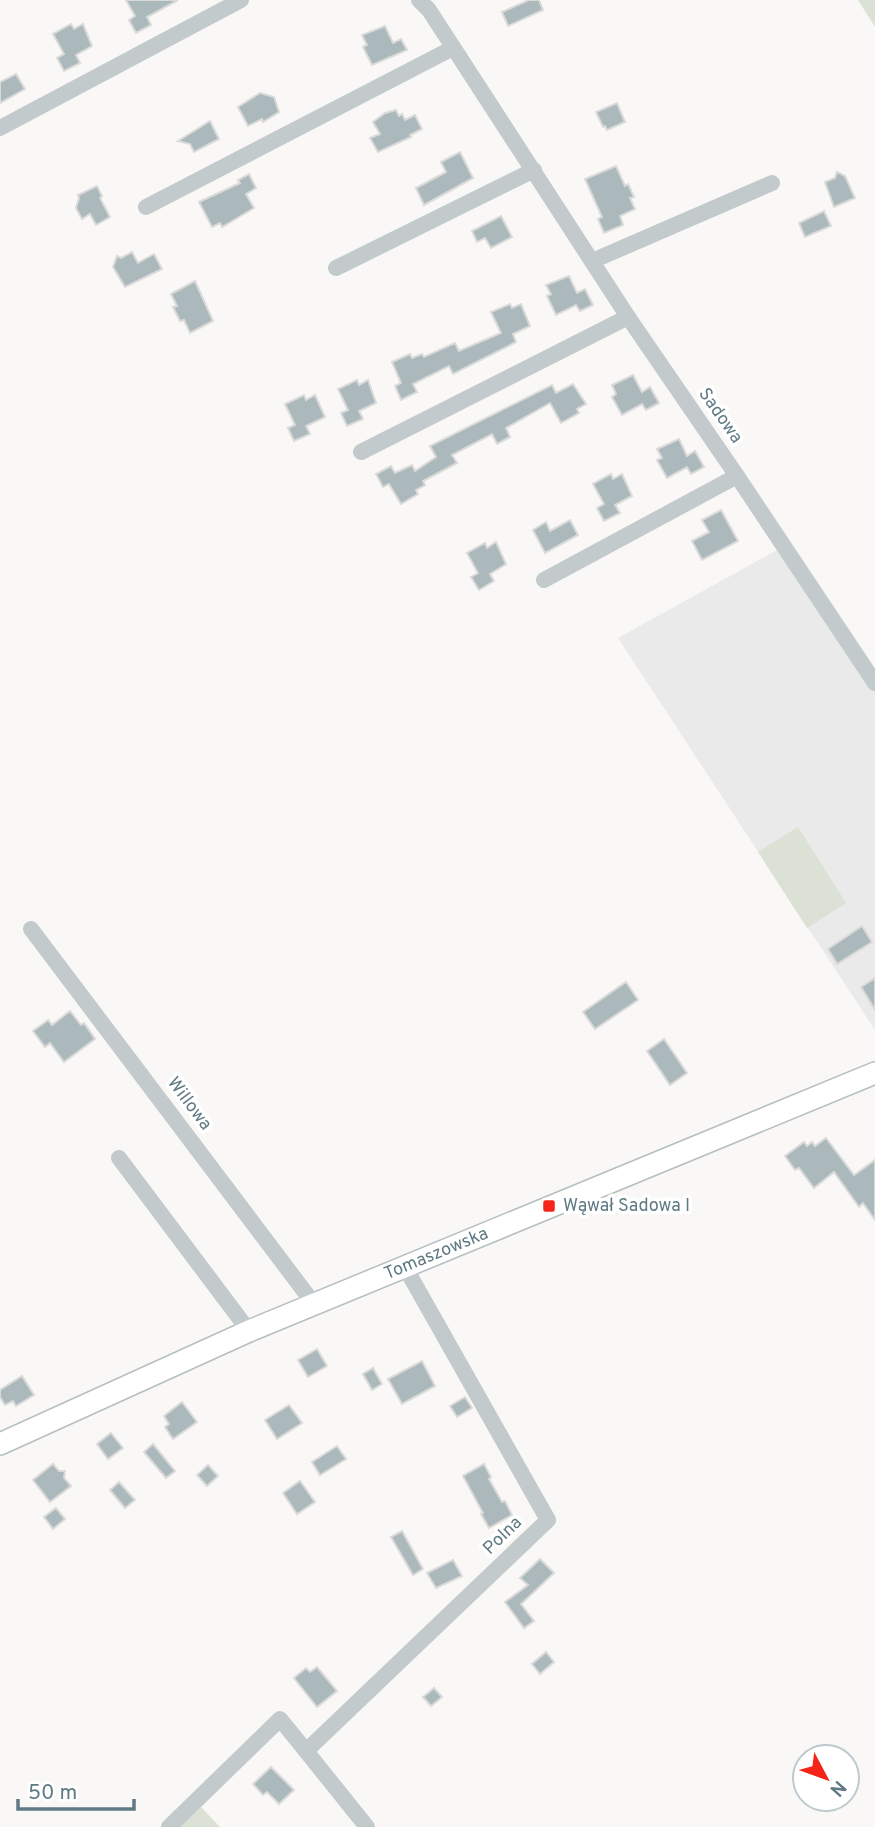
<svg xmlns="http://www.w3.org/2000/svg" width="875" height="1827" font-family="Overpass,sans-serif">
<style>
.built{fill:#e9eae9}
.green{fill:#dce1d6}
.building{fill:#abb8bc;stroke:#dadad8;stroke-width:2}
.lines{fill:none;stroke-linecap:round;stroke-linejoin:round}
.secondary-casing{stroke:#b5bec1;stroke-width:24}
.street{stroke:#c3cacc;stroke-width:16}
.secondary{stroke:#fff;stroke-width:21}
.poi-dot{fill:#f62318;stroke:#fff;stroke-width:2.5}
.labels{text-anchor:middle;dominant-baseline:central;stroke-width:7;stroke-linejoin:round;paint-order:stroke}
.street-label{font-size:18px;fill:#607a84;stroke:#fff}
.poi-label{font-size:18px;fill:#607a84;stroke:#fff;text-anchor:start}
</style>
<rect width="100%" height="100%" fill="#f9f8f6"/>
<!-- built -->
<polygon class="built" points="779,549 875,690 875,1030 618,638"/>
<!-- green -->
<g class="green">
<polygon points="858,0 875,0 875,27"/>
<polygon points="798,827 846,903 807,928 758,852"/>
<polygon points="201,1807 220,1827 180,1827"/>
</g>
<!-- building -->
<g class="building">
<polygon points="126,0 178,0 147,17 151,25 136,33 129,20 135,16"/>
<polygon points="529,0 539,0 543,10 508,26 502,12"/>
<polygon points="71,24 74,29 83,24 92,46 76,55 80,63 64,71 57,58 64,54 53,34"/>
<polygon points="385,26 393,43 401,39 407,50 372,65 363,47 367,45 362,35"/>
<polygon points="16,74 25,89 0,103 0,82"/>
<polygon points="260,93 274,97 279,112 263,122 262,119 248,126 238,107"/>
<polygon points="617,103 625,122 607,130 605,126 603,127 596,112"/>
<polygon points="396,110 399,116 402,114 405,120 415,115 422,129 410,135 411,137 378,152 370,138 380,134 373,122 385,113"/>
<polygon points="210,121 219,139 194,152 190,144 178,141"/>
<polygon points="460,152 473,178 424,205 416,188 446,172 441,162"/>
<polygon points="616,166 625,186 628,184 634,197 630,198 635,209 620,216 623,225 604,233 598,219 602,217 585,179"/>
<polygon points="837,172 845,176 855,198 834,207 825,182 835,178"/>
<polygon points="249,174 256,188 246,194 254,208 222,227 220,223 212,227 199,202 240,183 238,180"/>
<polygon points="97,186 102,196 100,198 110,217 96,225 90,214 82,219 76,208 79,198 78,195"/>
<polygon points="824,211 831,226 805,237 799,223"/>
<polygon points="501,216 512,237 491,248 485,238 477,242 472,231"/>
<polygon points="132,252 138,263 154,254 162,269 125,287 113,267 117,256 121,258"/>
<polygon points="569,276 577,293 585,289 593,305 580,311 576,305 556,315 547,296 551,294 546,285"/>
<polygon points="195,281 213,321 190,333 184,320 180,321 173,307 177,306 171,294"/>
<polygon points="510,304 512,308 521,304 530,326 513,334 516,342 453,374 449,366 413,384 417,392 401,400 395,386 401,383 392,362 410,354 412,358 422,354 424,357 455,343 459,351 501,333 491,312"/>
<polygon points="633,375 642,392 650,387 659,403 646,410 642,404 622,415 612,397 616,394 612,385"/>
<polygon points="357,380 359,385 368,380 376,403 359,411 363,419 347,426 341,413 348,410 338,389"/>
<polygon points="573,384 586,404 577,409 579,413 561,423 550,403 506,428 510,437 497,444 492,434 452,455 457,463 423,481 425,485 416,490 418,494 401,504 389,484 383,487 376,474 391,466 395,473 412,465 415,471 436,457 430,446 552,385 556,393"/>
<polygon points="304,395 306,400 315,395 325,417 306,426 310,434 294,441 288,428 295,425 285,404"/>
<polygon points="679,439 687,456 695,451 704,467 691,474 687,467 667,478 657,460 662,458 657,449"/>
<polygon points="611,474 613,479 622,474 632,496 615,505 620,513 604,521 597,508 604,504 593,484"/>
<polygon points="721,510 738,541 702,560 692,541 709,532 702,520"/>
<polygon points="570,520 578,535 545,553 533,530 546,522 550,531"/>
<polygon points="496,542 506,564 490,574 494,581 479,590 471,577 478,573 467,553 485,543 487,548"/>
<polygon points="862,926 872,942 837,964 828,949"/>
<polygon points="875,978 875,1010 861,987"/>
<polygon points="626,982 638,1000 595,1029 583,1012"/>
<polygon points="70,1011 81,1025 84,1023 95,1039 64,1062 50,1043 45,1047 33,1031 48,1020 52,1025"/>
<polygon points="664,1039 687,1073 670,1085 647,1051"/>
<polygon points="826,1138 854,1175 875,1160 875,1220 863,1203 859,1207 834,1172 814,1188 799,1168 795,1170 785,1156 804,1142 807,1146 812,1142 815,1146"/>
<polygon points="317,1349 327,1366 308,1377 298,1360"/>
<polygon points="422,1361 435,1386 402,1404 388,1379"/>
<polygon points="373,1368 382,1384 372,1390 363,1374"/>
<polygon points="22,1376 34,1395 16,1406 13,1401 5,1405 0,1397 0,1390"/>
<polygon points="465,1397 472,1408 457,1417 450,1406"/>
<polygon points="182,1402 197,1422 173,1439 165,1427 169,1424 164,1416"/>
<polygon points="289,1405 302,1423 277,1439 265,1420"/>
<polygon points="111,1433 123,1448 108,1459 97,1444"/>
<polygon points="153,1444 175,1471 166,1478 144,1452"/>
<polygon points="337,1446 346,1459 320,1475 312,1462"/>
<polygon points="53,1464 59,1471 65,1471 64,1478 71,1486 50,1502 33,1480"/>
<polygon points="484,1464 491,1477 489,1479 502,1502 505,1501 512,1515 489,1528 481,1514 483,1513 463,1476"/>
<polygon points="208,1465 218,1476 207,1486 197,1475"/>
<polygon points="300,1481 315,1502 297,1514 283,1493"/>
<polygon points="119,1482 135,1500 125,1508 110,1490"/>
<polygon points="56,1508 65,1519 53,1529 44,1517"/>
<polygon points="402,1531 423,1569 413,1575 391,1537"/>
<polygon points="540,1559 554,1573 521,1604 534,1621 524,1628 505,1602 528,1585 520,1578"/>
<polygon points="453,1560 462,1576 436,1588 427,1573"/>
<polygon points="546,1652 554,1662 540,1674 532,1664"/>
<polygon points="317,1667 337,1691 317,1707 294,1678 306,1668 310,1672"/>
<polygon points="434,1688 442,1697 431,1706 423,1697"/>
<polygon points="271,1767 294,1790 279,1804 267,1792 263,1795 253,1784"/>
</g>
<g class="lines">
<defs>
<g id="secondary">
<path id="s1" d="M0 1444 249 1331 875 1073"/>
</g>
</defs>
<!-- secondary casing -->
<use href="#secondary" class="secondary-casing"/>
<!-- street -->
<g class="street">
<polyline points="419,0 429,10 628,317 737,476 875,683"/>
<polyline points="0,128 241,0"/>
<polyline points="146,207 453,48"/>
<polyline points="592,261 772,183"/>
<polyline points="336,268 534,170"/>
<polyline points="361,452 628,317"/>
<polyline points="544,580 737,476"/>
<polyline points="31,929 314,1304"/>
<polyline points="119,1158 249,1331"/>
<polyline points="306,1751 367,1827"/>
<polyline points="169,1827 280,1719 306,1751 548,1520 405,1267"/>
</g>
<!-- secondary -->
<use href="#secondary" class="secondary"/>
</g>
<!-- markers -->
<rect class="poi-dot" x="542" y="1199" width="14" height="14" rx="3.5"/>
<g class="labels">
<!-- street labels -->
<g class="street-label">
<text transform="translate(720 416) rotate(55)">Sadowa</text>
<text transform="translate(189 1104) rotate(53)">Willowa</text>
<text stroke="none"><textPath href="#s1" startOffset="476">Tomaszowska</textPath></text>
<text transform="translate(503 1536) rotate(-44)">Polna</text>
</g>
<!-- poi labels -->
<g class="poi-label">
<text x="563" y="1206">Wąwał Sadowa I</text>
</g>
</g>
<!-- north arrow -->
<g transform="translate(826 1778) rotate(131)"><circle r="33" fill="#ffffff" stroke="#bfcace" stroke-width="2"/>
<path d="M0-5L12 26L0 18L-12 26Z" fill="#f62318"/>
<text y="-10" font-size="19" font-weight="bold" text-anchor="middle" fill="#607a84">N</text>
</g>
<!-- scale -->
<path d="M18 1799v10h116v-10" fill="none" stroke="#607a84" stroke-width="3.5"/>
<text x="28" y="1799" font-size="21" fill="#607a84" stroke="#ffffff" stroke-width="5" paint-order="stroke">50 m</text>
</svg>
